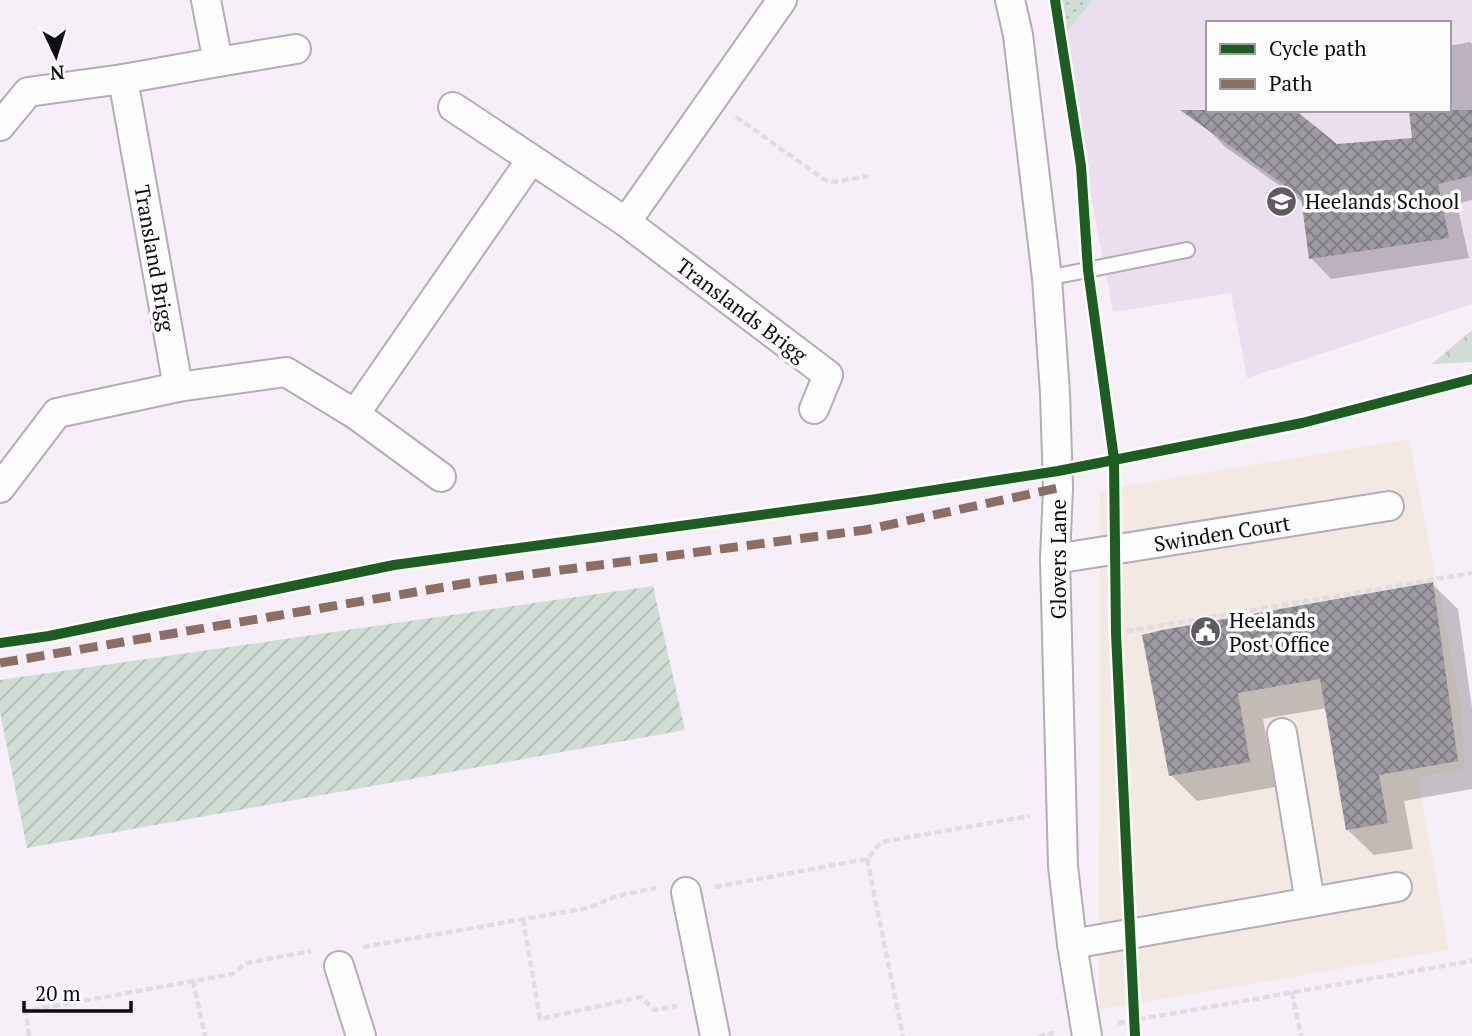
<svg xmlns="http://www.w3.org/2000/svg" width="1472" height="1036" font-family="'PT Serif',serif">
<style>
.commercial{fill:#f3e9e2}
.built{fill:#ebdfef;fill-rule:evenodd}
.grass{fill:url(#grass-dots)}
.forest{fill:url(#forest-crowns)}
.garden{fill:url(#garden-furrows)}
.shadow{fill:#0003}
.building{fill:url(#building-cross-hatch)}
.lines{fill:none;stroke-linecap:round;stroke-linejoin:round}
.lane-casing{stroke:#b2aeb4;stroke-width:18}
.street-casing{stroke:#b2aeb4;stroke-width:32}
.path{stroke:#dfdddf;stroke-width:4.5;stroke-dasharray:7 3.5;stroke-linecap:butt}
.lane{stroke:#fefdfe;stroke-width:14}
.street{stroke:#fefdfe;stroke-width:28}
.quiet{stroke:#8d6e63;stroke-width:9;stroke-dasharray:18 9;stroke-linecap:butt}
.cycleway-casing{stroke:#fdfdfd;stroke-width:15}
.cycleway{stroke:#1b5e20;stroke-width:10}
.labels{text-anchor:middle;dominant-baseline:central;stroke-width:7;stroke-linejoin:round;paint-order:stroke}
.poi-label{font-size:21px;fill:#0f0c11;stroke:#fdfdfd;text-anchor:start}
.street-label{font-size:21px;fill:#0f0c11;stroke:#fdfdfd}
</style>
<defs>
<pattern id="grass-dots" width="8" height="8" patternUnits="userSpaceOnUse" patternTransform="scale(1.75)"><rect width="8" height="8" fill="#cfddd5"/><path d="M2 2h.1M6 6h.1" fill="none" stroke="#b1bcb6" stroke-width="1.8" stroke-linecap="round"/></pattern>
<pattern id="forest-crowns" width="20" height="18" patternUnits="userSpaceOnUse" patternTransform="scale(1.75)"><rect width="20" height="18" fill="#cfddd5"/><path d="M2 6a3 3 0 1 1 6 0M12 15a3 3 0 1 1 6 0" fill="none" stroke="#b1bcb6"/></pattern>
<pattern id="garden-furrows" width="10" height="10" patternUnits="userSpaceOnUse" patternTransform="scale(1.75)"><rect width="10" height="10" fill="#cfddd5"/><path d="M-1 1l2-2M0 10L10 0M9 11l2-2" fill="none" stroke="#b1bcb6"/></pattern>
<pattern id="building-cross-hatch" width="8" height="8" patternUnits="userSpaceOnUse" patternTransform="scale(1.75)"><rect width="8" height="8" fill="#9e9aa2"/><path d="M0 0l8 8M0 8l8-8" fill="none" stroke="#7f7c83"/></pattern>
</defs>
<rect width="100%" height="100%" fill="#f6eff8"/>
<!-- commercial -->
<polygon class="commercial" points="1409,439 1461,706 1465,768 1418,778 1449,950 1099,1010 1100,490"/>
<!-- built -->
<path class="built" d="M1093 0H1472V304L1247 378 1231 293 1113 312 1061 39ZM1208 23H1449V110H1208Z"/>
<!-- grass -->
<polygon class="grass" points="1054,0 1093,0 1061,39"/>
<!-- forest -->
<polygon class="forest" points="1472,330 1472,362 1432,364"/>
<!-- garden -->
<polygon class="garden" points="653,586 685,730 27,848 0,712 0,680"/>
<!-- shadow -->
<g class="shadow">
<polygon points="1470,42 1472,44 1472,200 1457,204 1469,258 1331,279 1311,258 1304,203 1224,146 1204,125 1336,145 1414,140 1449,110 1449,46"/>
<polygon points="1432,584 1458,609 1472,708 1472,789 1404,801 1413,849 1374,855 1348,830 1327,708 1263,719 1275,787 1197,801 1171,775 1144,637"/>
</g>
<!-- building -->
<g class="building">
<polygon points="1180,110 1295,110 1337,144 1412,138 1409,110 1472,110 1472,176 1438,184 1449,238 1309,259 1301,197"/>
<polygon points="1433,582 1458,761 1379,775 1388,823 1346,830 1320,679 1238,693 1250,762 1169,776 1142,635 1162,630"/>
</g>
<g class="lines">
<defs>
<polyline id="lane" points="1047,278 1187,250"/>
<g id="street">
<polyline points="1010,0 1018,35 1047,278 1055,393 1058,488 1055,559 1063,866 1072,944 1087,1036"/>
<polyline points="218,62 296,49"/>
<polyline points="123,79 218,62 206,0"/>
<polyline points="453,107 626,222 782,0"/>
<polyline points="0,126 28,92 123,79 178,387"/>
<polyline points="626,222 828,375 814,409"/>
<polyline points="441,477 355,414 531,160"/>
<polyline points="0,488 57,413 178,387 286,372 355,414"/>
<polyline points="1055,559 1389,506"/>
<polyline points="1282,733 1310,902"/>
<polyline points="686,892 715,1036"/>
<polyline points="1072,944 1397,887"/>
<polyline points="339,966 361,1036"/>
</g>
</defs>
<!-- lane casing -->
<use href="#lane" class="lane-casing"/>
<!-- street casing -->
<use href="#street" class="street-casing"/>
<!-- path -->
<g class="path">
<polyline points="736,117 825,180 834,182 868,176"/>
<polyline points="1116,633 1472,573"/>
<polyline points="867,859 903,1036"/>
<polyline points="715,887 867,859 881,842 1030,816"/>
<polyline points="523,919 540,1019 641,997 654,1010 677,1006"/>
<polyline points="363,947 588,908 617,896 656,888"/>
<polyline points="193,981 205,1036"/>
<polyline points="1292,992 1301,1036"/>
<polyline points="1118,1023 1472,961"/>
<polyline points="29,1036 26,1011 233,974 246,963 311,951"/>
<polyline points="1038,1036 1054,1033"/>
</g>
<!-- lane -->
<use href="#lane" class="lane"/>
<!-- street -->
<use href="#street" class="street"/>
<!-- quiet -->
<polyline class="quiet" points="0,663 486,580 865,530 1058,488"/>
<defs>
<g id="cycleway">
<polyline points="1055,0 1081,166 1088,270 1114,459 1116,633 1135,1036"/>
<polyline points="0,643 49,636 394,565 870,500 1058,471 1302,423 1472,379"/>
</g>
</defs>
<!-- cycleway casing -->
<use href="#cycleway" class="cycleway-casing"/>
<!-- cycleway -->
<use href="#cycleway" class="cycleway"/>
</g>
<!-- icons -->
<defs>
<symbol id="school-disc" viewBox="-11 -11 22 22"><circle r="9.5" fill="#605b62" stroke="#fdfdfd"/><path d="M0-5L7-2L0 1L-7-2ZM-4 1L0 2.5L4 1V4Q0 6-4 4Z" fill="#fff"/></symbol>
<symbol id="civic-disc" viewBox="-11 -11 22 22"><circle r="9.5" fill="#605b62" stroke="#fdfdfd"/><path d="M-.6-6.5H3V-4.5H.6V-3L4-1V1h2V6H-6V1h2V-1L-.6-3ZM-1.2 2.5V6h2.4V2.5Z" fill="#fff"/></symbol>
</defs>
<g fill-rule="evenodd">
<use href="#school-disc" x="1264" y="184" width="35" height="35"/>
<use href="#civic-disc" x="1188" y="614" width="35" height="35"/>
</g>
<g class="labels">
<!-- poi labels -->
<g class="poi-label">
<text x="1305" y="201">Heelands School</text>
<text x="1229" y="620">Heelands<tspan x="1229" dy="24">Post Office</tspan></text>
</g>
<!-- street labels -->
<g class="street-label">
<text transform="translate(155 258) rotate(80)">Transland Brigg</text>
<text transform="translate(742 310) rotate(37)">Translands Brigg</text>
<text transform="translate(1222 533) rotate(-9)">Swinden Court</text>
<text transform="translate(1058 559) rotate(-90)">Glovers Lane</text>
</g>
</g>
<!-- legend -->
<rect x="1206" y="21" width="245" height="91" fill="#fdfdfd" stroke="#9e9d9f" stroke-width="2"/>
<rect x="1220" y="44" width="35" height="10" fill="#1b5e20" stroke="#9e9d9f" stroke-width="2"/>
<text x="1269" y="56" font-size="21" fill="#0f0c11">Cycle path</text>
<rect x="1220" y="79" width="35" height="10" fill="#8d6e63" stroke="#9e9d9f" stroke-width="2"/>
<text x="1269" y="91" font-size="21" fill="#0f0c11">Path</text>
<!-- north arrow -->
<g transform="translate(56 56) rotate(176)" stroke="#fdfdfd" stroke-width="5" paint-order="stroke">
<path d="M0-5L12 26L0 18L-12 26Z" fill="#0f0c11"/>
<text y="-10" font-size="19" font-weight="bold" text-anchor="middle" fill="#0f0c11">N</text>
</g>
<!-- scale -->
<path d="M24 1001v10h107v-10" fill="none" stroke="#0f0c11" stroke-width="3.5"/>
<text x="35" y="1001" font-size="21" fill="#0f0c11" stroke="#fdfdfd" stroke-width="5" paint-order="stroke">20 m</text>
</svg>
